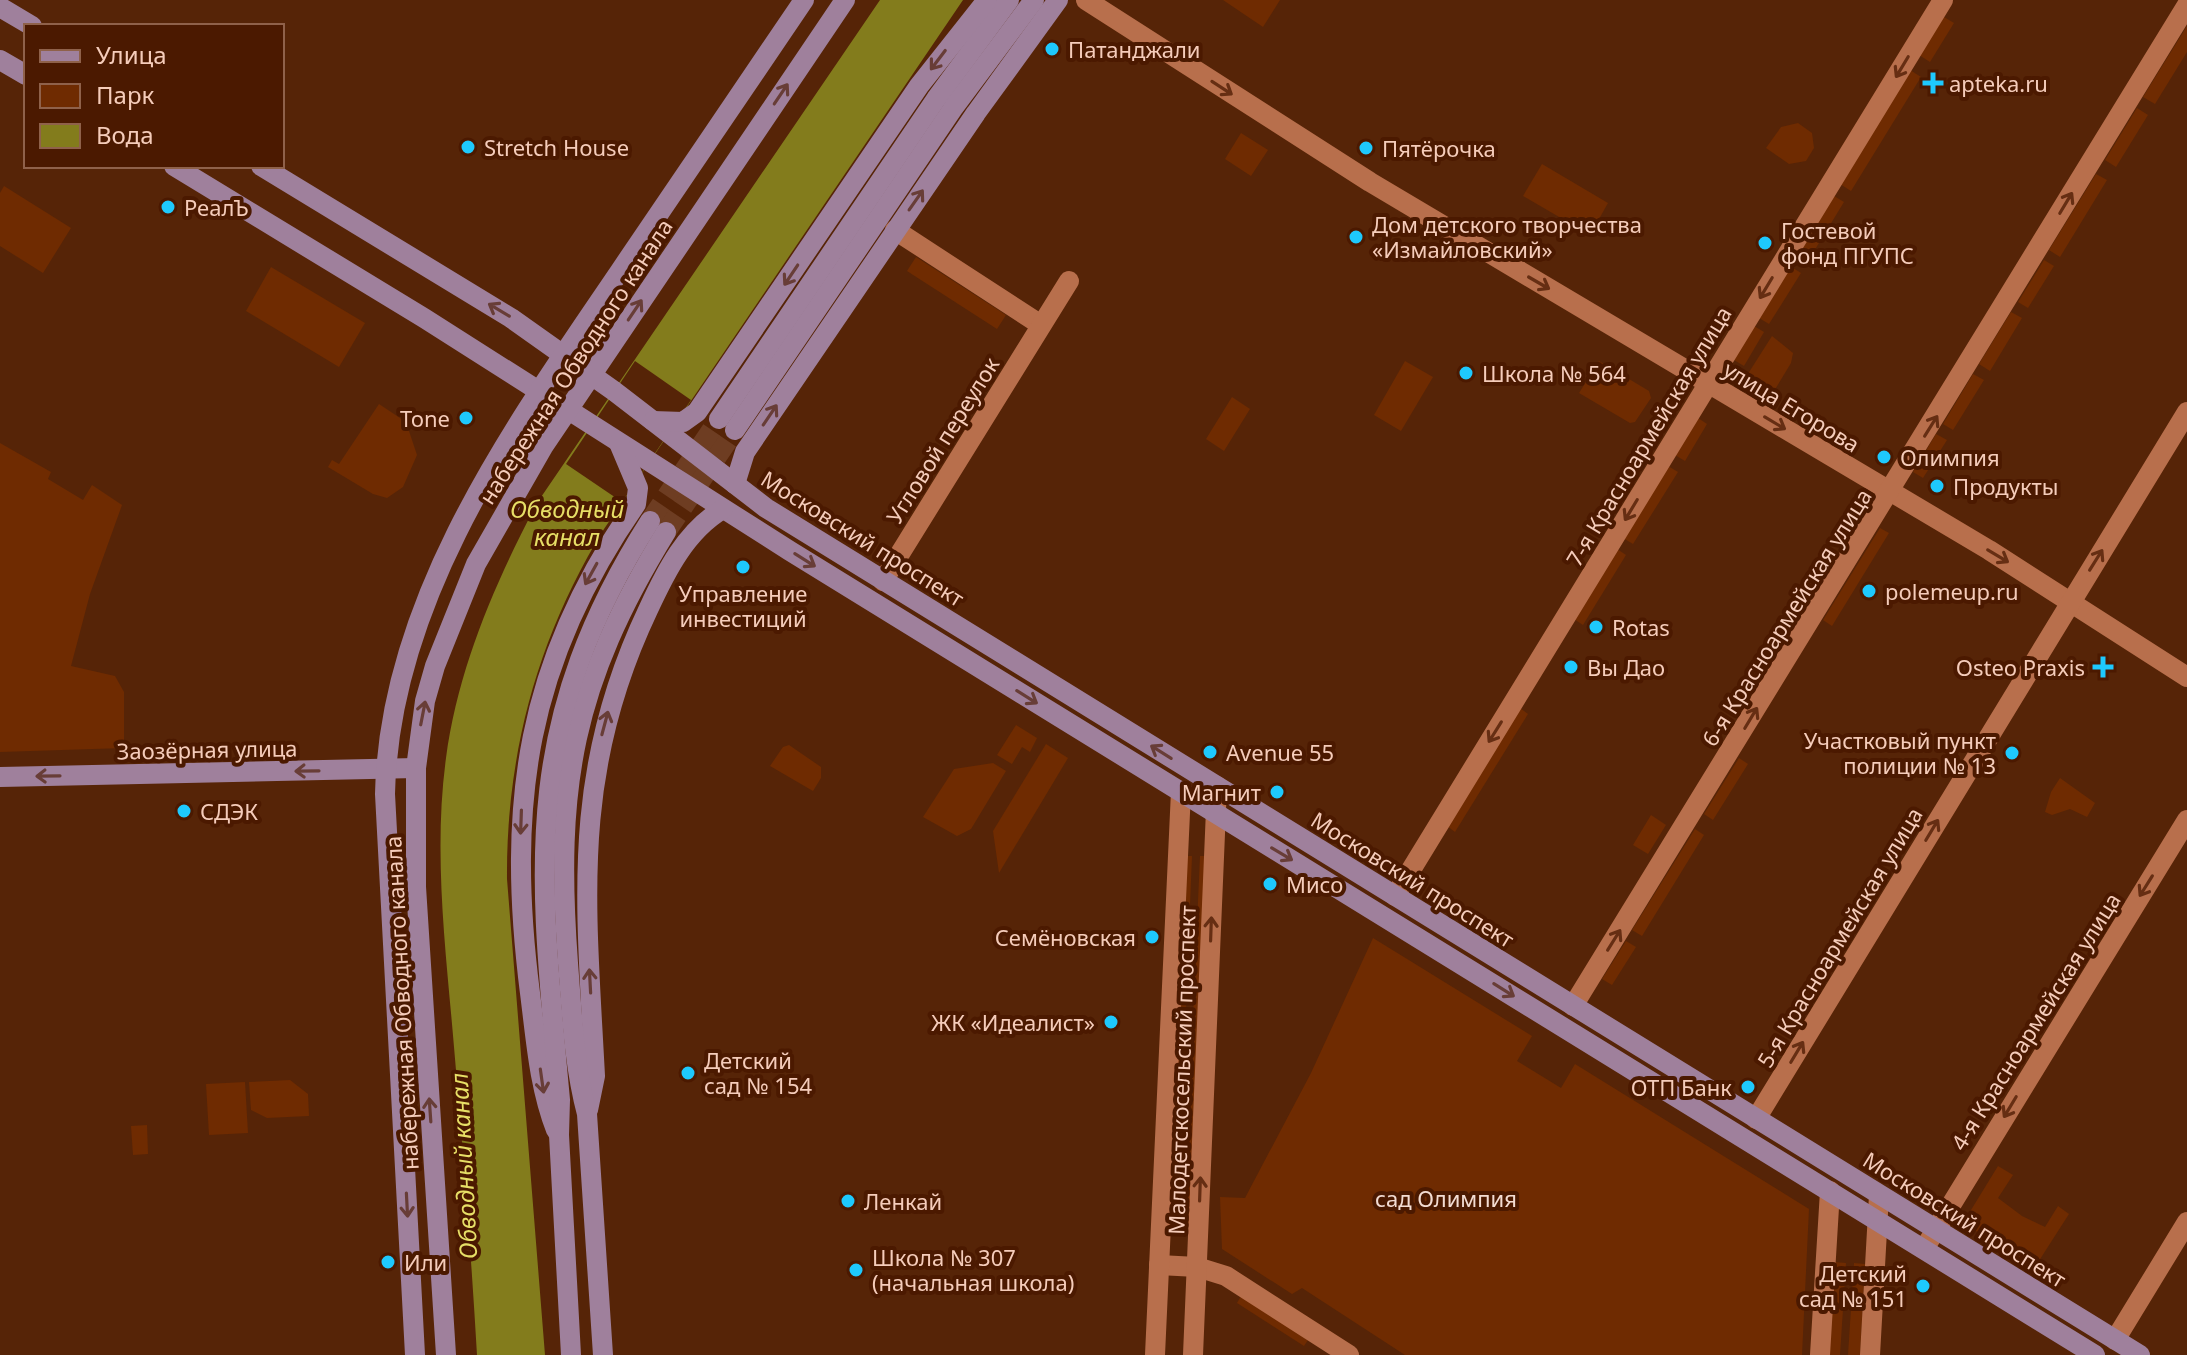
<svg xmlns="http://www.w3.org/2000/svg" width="2187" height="1355" font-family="'Noto Sans',sans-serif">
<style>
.green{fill:#6f2b01}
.water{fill:#837c1c}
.pier{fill:#562407}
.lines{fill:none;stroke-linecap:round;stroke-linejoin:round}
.major-tunnel{stroke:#6e3d22;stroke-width:20;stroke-dasharray:20 10;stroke-linecap:butt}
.minor{stroke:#b86f4c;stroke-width:20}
.major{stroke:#9f809c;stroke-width:20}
.oneway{stroke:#683d37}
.oneway2{stroke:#662e13}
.poi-dot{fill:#1ec9fd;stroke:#4b1900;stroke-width:3}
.labels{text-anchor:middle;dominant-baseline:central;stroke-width:8;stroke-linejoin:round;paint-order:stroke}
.poi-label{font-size:22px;fill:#f5ccba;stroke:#4b1900;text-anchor:start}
.street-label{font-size:22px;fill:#f5ccba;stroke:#4b1900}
.park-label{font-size:22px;fill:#f3dcd2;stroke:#4b1900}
.water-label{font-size:24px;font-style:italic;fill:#e7df66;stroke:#4b1900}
</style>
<rect width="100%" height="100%" fill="#562407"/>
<!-- green -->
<g class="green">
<polygon points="1223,0 1280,0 1263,27"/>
<polygon points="1944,17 1954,23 1930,62 1919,55"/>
<polygon points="2187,26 2187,52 2155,104 2143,97"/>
<polygon points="1910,70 1921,77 1851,191 1840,184"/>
<polygon points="2137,108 2148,115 2116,167 2105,160"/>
<polygon points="1798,123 1812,133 1814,148 1806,161 1789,164 1766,148 1781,127"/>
<polygon points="1241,133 1268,150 1251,176 1225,159"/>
<polygon points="1542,164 1608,203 1590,235 1523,196"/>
<polygon points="2096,174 2107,180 2060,257 2049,250"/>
<polygon points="4,186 71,228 43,273 0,246 0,193"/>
<polygon points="1834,196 1844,202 1808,261 1797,255"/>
<polygon points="916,257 1006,315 997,329 907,271"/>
<polygon points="2044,260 2054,266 2028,308 2018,302"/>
<polygon points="1790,266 1801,273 1769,324 1759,318"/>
<polygon points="271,267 365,323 339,367 246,311"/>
<polygon points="2011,312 2022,318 1990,371 1979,364"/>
<polygon points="1754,326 1764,332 1744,366 1734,360"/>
<polygon points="1772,336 1793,353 1791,363 1771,396 1744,380"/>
<polygon points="1405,361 1433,377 1401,431 1374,415"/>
<polygon points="1599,361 1649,391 1651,398 1635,422 1630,423 1579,393"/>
<polygon points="1973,374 1984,380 1953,430 1943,424"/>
<polygon points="1232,397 1250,409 1224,451 1206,439"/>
<polygon points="379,404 406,422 417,455 403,487 387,498 373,494 328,467 332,460 339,464"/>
<polygon points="1698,418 1707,424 1685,461 1675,455"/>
<polygon points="1936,434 1947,440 1923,478 1913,472"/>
<polygon points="0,443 51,472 48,479 83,500 92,485 122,505 90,594 71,666 115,676 124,692 124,748 0,752"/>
<polygon points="1668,466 1678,472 1633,544 1623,538"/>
<polygon points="1880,528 1889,533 1832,626 1823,620"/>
<polygon points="1617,549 1626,555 1583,625 1574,619"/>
<polygon points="1520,708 1528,714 1455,832 1447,826"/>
<polygon points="1016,725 1037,738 1030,752 1022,747 1012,764 997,755"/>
<polygon points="1046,744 1068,758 999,873 993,831"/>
<polygon points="789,745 821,767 821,778 813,791 770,766 783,747"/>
<polygon points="1739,758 1748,764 1713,820 1704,814"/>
<polygon points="993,763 1006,771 971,829 957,836 923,817 954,769"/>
<polygon points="2060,778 2095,803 2087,817 2070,809 2052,815 2045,812 2051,792"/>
<polygon points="1651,815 1666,825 1648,854 1633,845"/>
<polygon points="1695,829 1704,835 1642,936 1632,930"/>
<polygon points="1187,856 1192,856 1177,1223 1170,1223"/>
<polygon points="1200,856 1205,856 1190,1224 1184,1223"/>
<polygon points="1373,938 1532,1036 1517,1061 1561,1088 1575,1064 1809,1209 1802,1355 1405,1355 1302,1288 1292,1294 1222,1249 1220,1197 1245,1198 1311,1073"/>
<polygon points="1626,941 1636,947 1612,985 1602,979"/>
<polygon points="290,1080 308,1094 309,1116 267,1118 251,1110 249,1082"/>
<polygon points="245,1082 248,1133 209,1135 206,1084"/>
<polygon points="147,1125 148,1154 133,1155 131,1126"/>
<polygon points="1998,1166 2013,1175 1998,1198 2022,1216 2045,1227 2058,1206 2069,1214 2035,1267 1963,1223"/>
<polygon points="1834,1262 1846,1263 1840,1355 1829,1355"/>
<polygon points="1854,1263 1865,1264 1860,1355 1848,1355"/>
<polygon points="1241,1296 1308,1340 1304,1346 1237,1303"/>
</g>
<!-- water -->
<path class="water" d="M880 0H963L604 529C538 636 506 753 507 879L545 1355H477C471 1252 463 1150 454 1047 446 951 433 854 446 758 458 668 495 583 537 503Z"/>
<!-- pier -->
<polygon class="pier" points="635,361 691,400 622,502 566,464"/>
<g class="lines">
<!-- major-tunnel -->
<g class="major-tunnel">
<polyline points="650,521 719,419"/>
<polyline points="666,532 735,430"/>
</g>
<!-- minor -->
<g class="minor">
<polyline points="1086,0 1370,182 1989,550 2187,677"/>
<polyline points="895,230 1041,325"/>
<polyline points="883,581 1069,281"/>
<polyline points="1395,896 1943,0"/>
<polyline points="1573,1006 2187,5"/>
<polyline points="1756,1119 2187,412"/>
<polyline points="1924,1249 2187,820"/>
<polyline points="1159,1265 1197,1267 1226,1276 1349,1355"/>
<polyline points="2115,1340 2187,1222"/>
<polyline points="1155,1355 1181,791"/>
<polyline points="1193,1355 1217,786"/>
<polyline points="1820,1355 1830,1191"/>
<polyline points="1870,1355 1879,1195"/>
</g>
<!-- major -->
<g class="major">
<polyline points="0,7 32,26"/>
<polyline points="0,60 26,75"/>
<polyline points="174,166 424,318 790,551 2095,1355"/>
<polyline points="261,166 511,318 614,391 766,508 2140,1355"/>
<polyline points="719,419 936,99 1009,0"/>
<polyline points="653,421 683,422 697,412 919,86 987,0"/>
<polyline points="735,430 954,107 1034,0"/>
<polyline points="735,484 745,452 976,113 1058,0"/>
<polyline points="0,777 416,768"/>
<path d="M588 1110 595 1076C586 902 570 774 648 610 666 571 686 531 723 509"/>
<path d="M556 1130C539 1086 536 1040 530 993 506 804 526 662 636 504L638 488 619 443"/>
<path d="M415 1355 385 794C389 599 514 427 620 271 681 181 743 90 804 0"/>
<polyline points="446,1355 416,887 416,768 425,701 435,666 476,564 543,447 845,0"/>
<path d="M571 1355 559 1135 560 1100C539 870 519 727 650 521"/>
<path d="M603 1355 587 1114C574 1065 572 1014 568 963 555 786 572 685 666 532"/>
</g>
</g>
<!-- one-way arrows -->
<defs><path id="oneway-shaft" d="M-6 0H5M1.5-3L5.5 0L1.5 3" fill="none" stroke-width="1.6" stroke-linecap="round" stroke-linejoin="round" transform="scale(2)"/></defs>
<g class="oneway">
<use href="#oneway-shaft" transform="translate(938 60) rotate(127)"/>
<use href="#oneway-shaft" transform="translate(781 94) rotate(-56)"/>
<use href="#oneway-shaft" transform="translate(916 200) rotate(-55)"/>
<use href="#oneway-shaft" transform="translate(791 275) rotate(124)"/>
<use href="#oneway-shaft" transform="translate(499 310) rotate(-149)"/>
<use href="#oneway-shaft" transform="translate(635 310) rotate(-56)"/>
<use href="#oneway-shaft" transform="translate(770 415) rotate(-56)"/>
<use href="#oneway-shaft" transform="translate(805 560) rotate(32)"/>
<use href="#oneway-shaft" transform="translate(591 574) rotate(119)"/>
<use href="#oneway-shaft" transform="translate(1027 697) rotate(32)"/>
<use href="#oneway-shaft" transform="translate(423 713) rotate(-79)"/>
<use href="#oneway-shaft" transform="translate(605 723) rotate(-75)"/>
<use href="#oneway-shaft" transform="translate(1161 752) rotate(-148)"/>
<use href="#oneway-shaft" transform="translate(307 771) rotate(179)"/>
<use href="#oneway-shaft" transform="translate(48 776) rotate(179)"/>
<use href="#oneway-shaft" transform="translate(521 822) rotate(92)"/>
<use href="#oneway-shaft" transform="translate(1282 854) rotate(31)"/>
<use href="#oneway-shaft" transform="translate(590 981) rotate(-93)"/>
<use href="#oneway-shaft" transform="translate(1504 990) rotate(32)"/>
<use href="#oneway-shaft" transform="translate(542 1081) rotate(82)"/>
<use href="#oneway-shaft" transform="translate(430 1110) rotate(-94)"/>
<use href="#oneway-shaft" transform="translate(407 1205) rotate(87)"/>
</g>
<g class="oneway2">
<use href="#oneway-shaft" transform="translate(1902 67) rotate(121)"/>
<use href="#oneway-shaft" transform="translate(1222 88) rotate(33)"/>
<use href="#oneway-shaft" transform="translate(2066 203) rotate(-59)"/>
<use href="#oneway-shaft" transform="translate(1539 283) rotate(30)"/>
<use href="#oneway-shaft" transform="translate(1766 288) rotate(121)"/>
<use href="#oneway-shaft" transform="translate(1775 423) rotate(31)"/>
<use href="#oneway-shaft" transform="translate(1931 426) rotate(-58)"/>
<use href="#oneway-shaft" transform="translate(1631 510) rotate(121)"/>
<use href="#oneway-shaft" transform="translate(1998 556) rotate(31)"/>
<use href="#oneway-shaft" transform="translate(2096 560) rotate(-58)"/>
<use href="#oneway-shaft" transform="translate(1751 718) rotate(-59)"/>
<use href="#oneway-shaft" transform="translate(1495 732) rotate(122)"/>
<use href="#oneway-shaft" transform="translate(1932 830) rotate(-59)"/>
<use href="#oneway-shaft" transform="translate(2146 886) rotate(122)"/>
<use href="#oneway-shaft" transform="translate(1211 929) rotate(-88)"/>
<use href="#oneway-shaft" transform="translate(1614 940) rotate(-58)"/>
<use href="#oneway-shaft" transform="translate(1797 1052) rotate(-59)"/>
<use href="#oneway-shaft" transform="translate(2010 1107) rotate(121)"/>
<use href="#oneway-shaft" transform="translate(1200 1189) rotate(-88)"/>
</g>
<!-- markers -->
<g class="poi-dot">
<circle cx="1052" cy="49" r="8"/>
<path d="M1929 71h8v8h8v8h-8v8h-8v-8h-8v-8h8z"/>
<circle cx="468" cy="147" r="8"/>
<circle cx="1366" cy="148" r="8"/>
<circle cx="168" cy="207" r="8"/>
<circle cx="1356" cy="237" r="8"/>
<circle cx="1765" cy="243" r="8"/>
<circle cx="1466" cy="373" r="8"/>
<circle cx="466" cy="418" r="8"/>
<circle cx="1884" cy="457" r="8"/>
<circle cx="1937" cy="486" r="8"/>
<circle cx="743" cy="567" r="8"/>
<circle cx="1869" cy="591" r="8"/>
<circle cx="1596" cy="627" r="8"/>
<circle cx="1571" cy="667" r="8"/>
<path d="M2099 655h8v8h8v8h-8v8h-8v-8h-8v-8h8z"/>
<circle cx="1210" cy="752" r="8"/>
<circle cx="2012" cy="753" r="8"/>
<circle cx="1277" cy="792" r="8"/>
<circle cx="184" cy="811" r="8"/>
<circle cx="1270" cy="884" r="8"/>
<circle cx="1152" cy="937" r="8"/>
<circle cx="1111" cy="1022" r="8"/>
<circle cx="688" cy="1073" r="8"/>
<circle cx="1748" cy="1087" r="8"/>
<circle cx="848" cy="1201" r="8"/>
<circle cx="388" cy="1262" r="8"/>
<circle cx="856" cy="1270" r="8"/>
<circle cx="1923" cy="1286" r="8"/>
</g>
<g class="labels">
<!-- poi labels -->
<g class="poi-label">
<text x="1068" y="49">Патанджали</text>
<text x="1949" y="83">apteka.ru</text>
<text x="484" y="147">Stretch House</text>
<text x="1382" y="148">Пятёрочка</text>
<text x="184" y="207">РеалЪ</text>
<text x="1372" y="224">Дом детского творчества<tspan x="1372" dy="25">«Измайловский»</tspan></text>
<text x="1781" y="230">Гостевой<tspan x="1781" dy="25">фонд ПГУПС</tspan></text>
<text x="1482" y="373">Школа № 564</text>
<text x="450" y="418" text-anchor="end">Tone</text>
<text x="1900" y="457">Олимпия</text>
<text x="1953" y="486">Продукты</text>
<text x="1885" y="591">polemeup.ru</text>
<text x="743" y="593" text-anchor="middle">Управление<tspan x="743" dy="25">инвестиций</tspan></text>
<text x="1612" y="627">Rotas</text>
<text x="1587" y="667">Вы Дао</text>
<text x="2085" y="667" text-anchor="end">Osteo Praxis</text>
<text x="1996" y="740" text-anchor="end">Участковый пункт<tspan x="1996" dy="25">полиции № 13</tspan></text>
<text x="1226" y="752">Avenue 55</text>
<text x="1261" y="792" text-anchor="end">Магнит</text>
<text x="200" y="811">СДЭК</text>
<text x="1286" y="884">Мисо</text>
<text x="1136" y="937" text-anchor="end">Семёновская</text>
<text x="1095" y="1022" text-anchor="end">ЖК «Идеалист»</text>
<text x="704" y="1060">Детский<tspan x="704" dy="25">сад № 154</tspan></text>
<text x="1732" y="1087" text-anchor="end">ОТП Банк</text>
<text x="864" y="1201">Ленкай</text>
<text x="872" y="1257">Школа № 307<tspan x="872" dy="25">(начальная школа)</tspan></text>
<text x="404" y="1262">Или</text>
<text x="1907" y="1273" text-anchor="end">Детский<tspan x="1907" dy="25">сад № 151</tspan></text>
</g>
<!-- street labels -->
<g class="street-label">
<text transform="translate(575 361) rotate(-57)">набережная Обводного канала</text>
<text transform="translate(1792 406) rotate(31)">улица Егорова</text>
<text transform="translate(1648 436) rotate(-59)">7-я Красноармейская улица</text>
<text transform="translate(942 440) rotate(-58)">Угловой переулок</text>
<text transform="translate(863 538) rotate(32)">Московский проспект</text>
<text transform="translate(1786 617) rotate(-58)">6-я Красноармейская улица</text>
<text transform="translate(207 749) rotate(-1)">Заозёрная улица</text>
<text transform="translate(1413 879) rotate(32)">Московский проспект</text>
<text transform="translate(1839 937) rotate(-59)">5-я Красноармейская улица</text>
<text transform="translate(401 1003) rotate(-93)">набережная Обводного канала</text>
<text transform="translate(2035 1021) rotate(-58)">4-я Красноармейская улица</text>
<text transform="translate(1181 1070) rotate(-88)">Малодетскосельский проспект</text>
<text transform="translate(1965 1219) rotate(32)">Московский проспект</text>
</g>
<!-- park labels -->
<g class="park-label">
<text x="1446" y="1198">сад Олимпия</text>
</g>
<!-- water labels -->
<g class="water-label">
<text x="567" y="508">Обводный<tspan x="567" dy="28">канал</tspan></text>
<text transform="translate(463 1166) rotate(-93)">Обводный канал</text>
</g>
</g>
<!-- legend -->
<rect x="24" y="24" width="260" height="144" fill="#4b1900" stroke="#8f614a" stroke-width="2"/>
<rect x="40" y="50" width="40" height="12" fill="#9f809c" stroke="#8f614a" stroke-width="2"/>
<text x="96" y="64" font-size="24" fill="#f5ccba">Улица</text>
<rect x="40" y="84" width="40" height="24" fill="#6f2b01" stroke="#8f614a" stroke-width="2"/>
<text x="96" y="104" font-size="24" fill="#f5ccba">Парк</text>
<rect x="40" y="124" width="40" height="24" fill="#837c1c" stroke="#8f614a" stroke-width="2"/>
<text x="96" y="144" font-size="24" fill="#f5ccba">Вода</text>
</svg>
